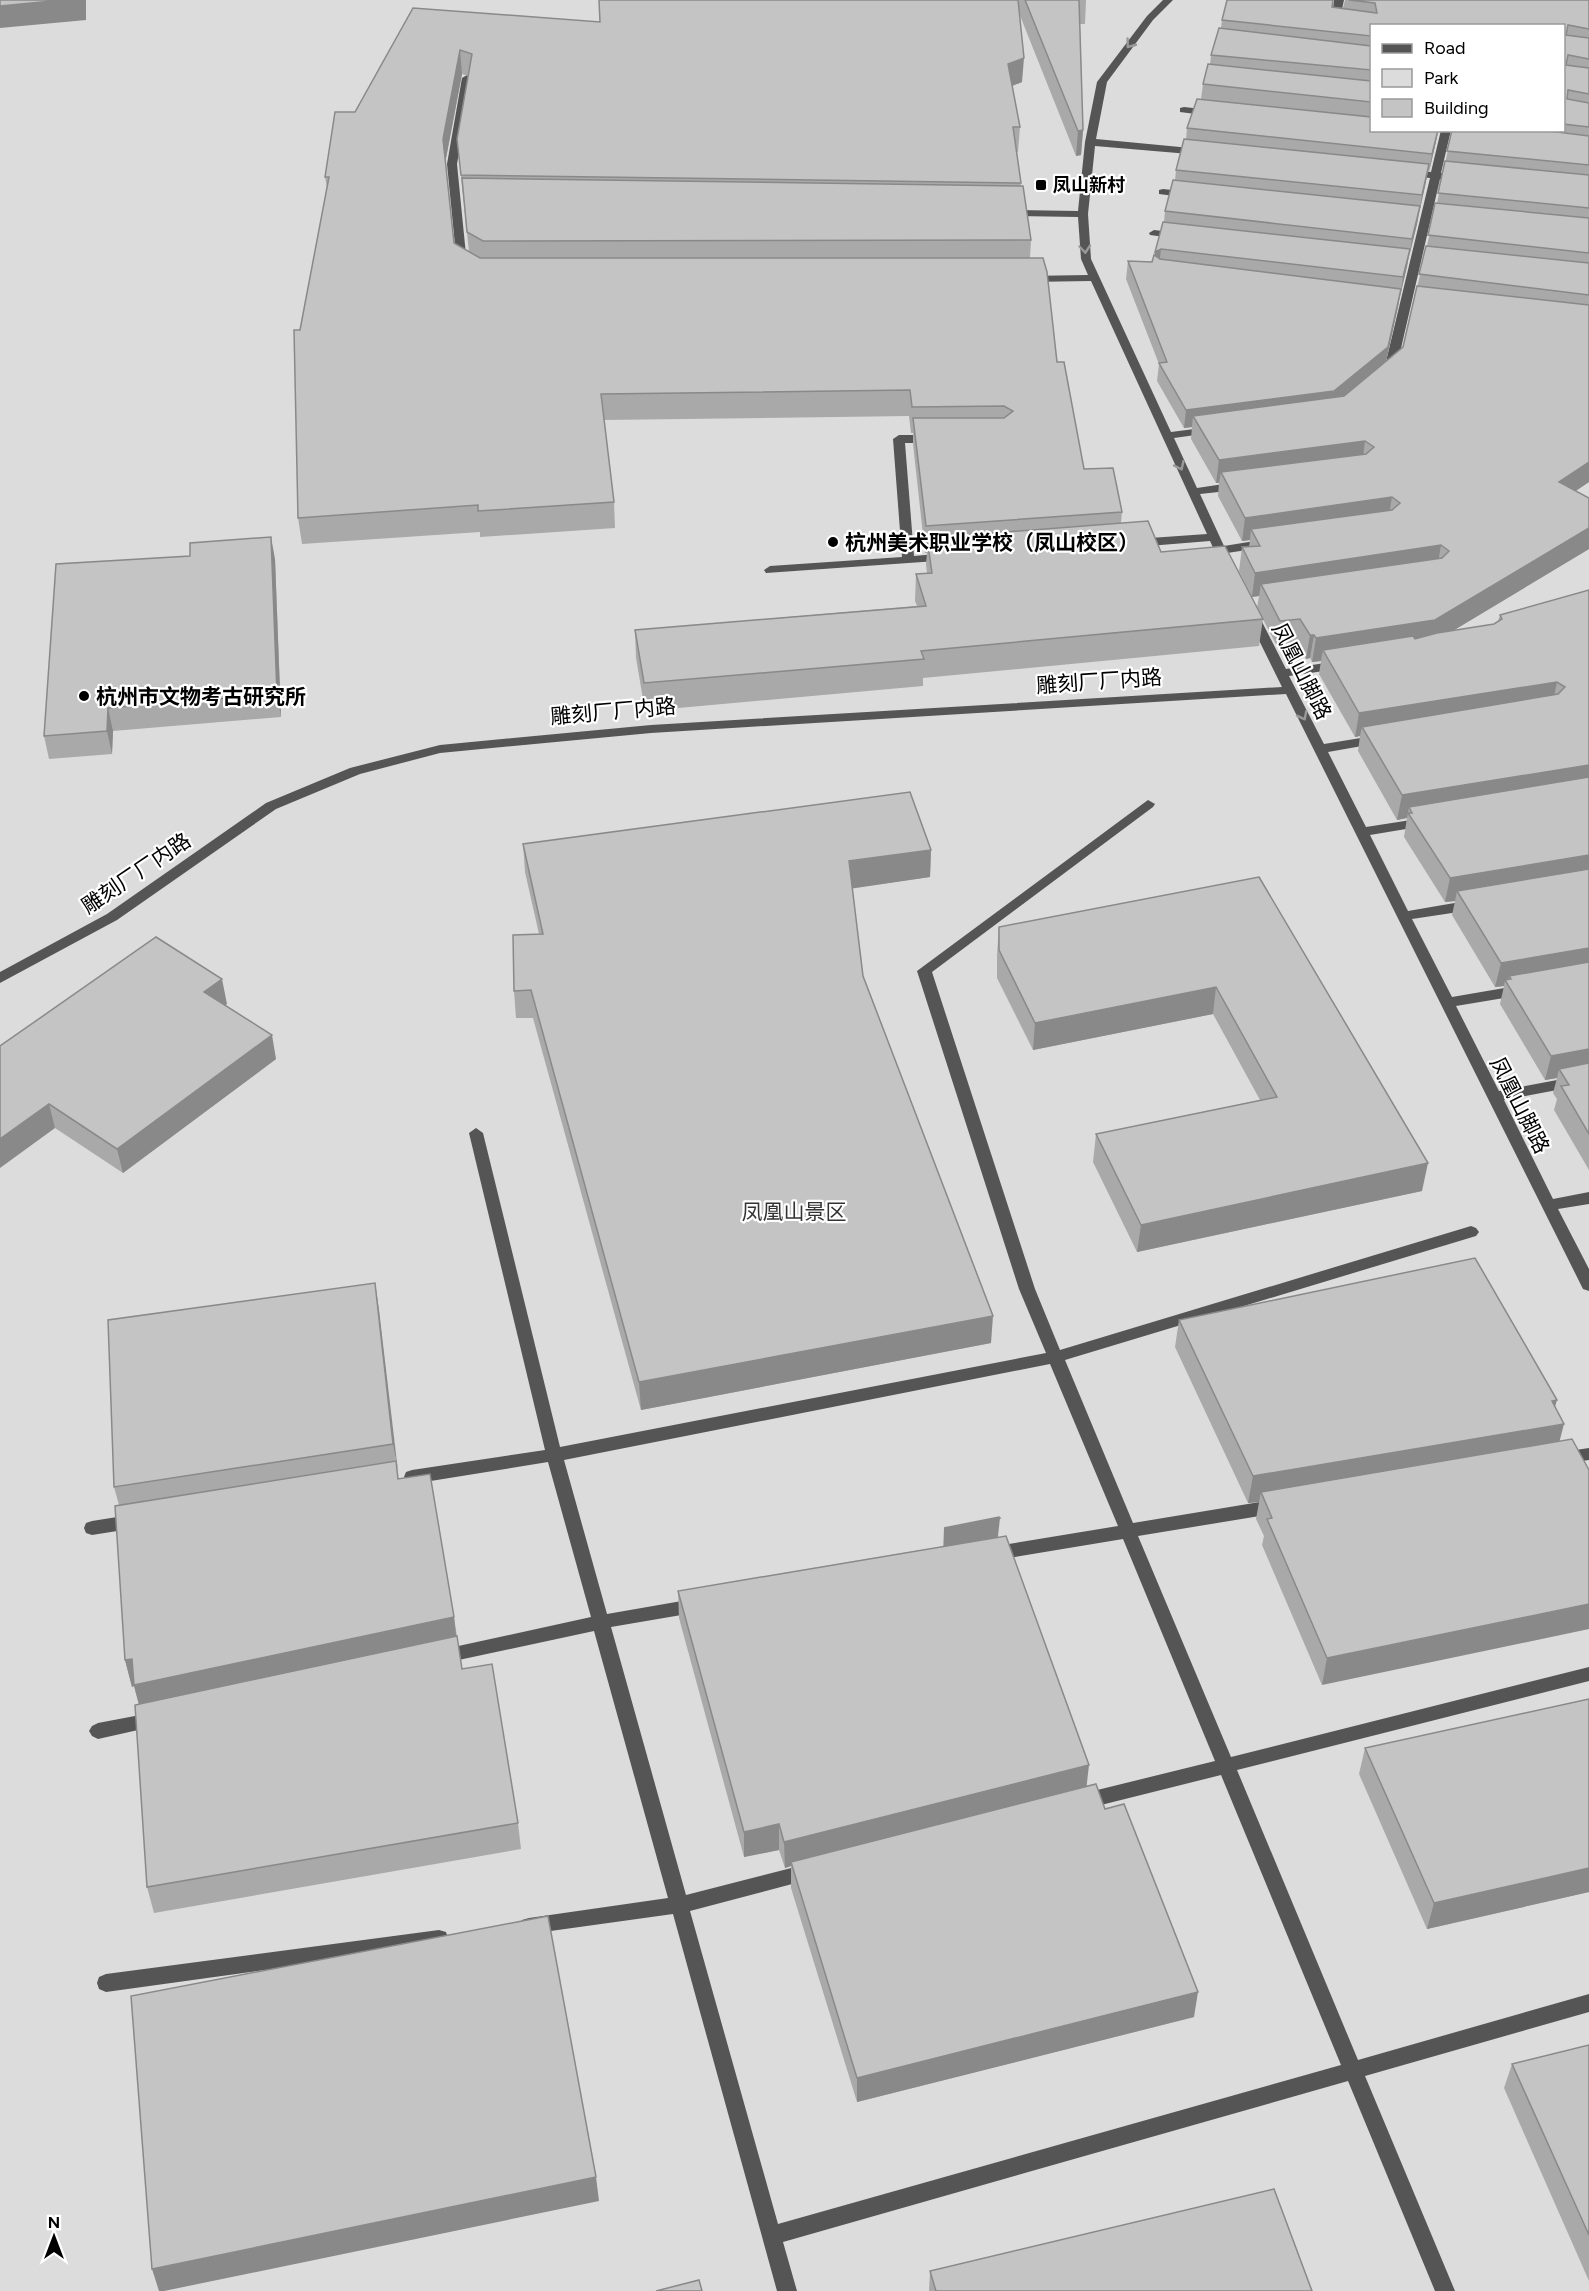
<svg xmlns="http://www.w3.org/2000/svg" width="1589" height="2291" font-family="Figtree,'Noto Sans SC',sans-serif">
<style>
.green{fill:#dcdcdc;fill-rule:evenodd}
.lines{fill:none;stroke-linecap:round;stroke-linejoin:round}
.minor{fill:#555;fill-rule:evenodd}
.wall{fill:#a9a9a9;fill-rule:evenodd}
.shaded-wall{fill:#898989}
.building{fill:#c4c4c4;stroke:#898989;stroke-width:1.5}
.oneway{stroke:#999}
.poi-dot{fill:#000;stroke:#fff;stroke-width:2}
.labels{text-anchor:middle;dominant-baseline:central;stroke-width:4.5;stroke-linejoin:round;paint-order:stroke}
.far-poi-label{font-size:18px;font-weight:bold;fill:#000;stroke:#fff;text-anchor:start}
.poi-label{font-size:21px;font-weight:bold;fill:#000;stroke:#fff;text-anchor:start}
.street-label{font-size:21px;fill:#000;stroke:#fff}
.park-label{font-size:21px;fill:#333;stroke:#fff}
</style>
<rect width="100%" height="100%" fill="#fff"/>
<!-- green -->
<path class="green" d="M0 0H1589V2291H0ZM1372 26H1564V130H1372Z"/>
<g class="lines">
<!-- minor -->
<g class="minor">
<polygon points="1163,0 1173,0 1153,20 1107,82 1096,139 1201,149 1206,152 1201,155 1095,146 1088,214 1091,259 1171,432 1210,427 1216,430 1210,433 1174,438 1197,488 1237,482 1243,486 1237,490 1200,494 1224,546 1267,539 1273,543 1267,547 1227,553 1233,565 1227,569 1221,565 1210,541 1136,547 1130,543 1136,539 1207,534 1091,281 1027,282 1022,279 1027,276 1088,275 1081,259 1078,217 1008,216 1003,213 1008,210 1078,211 1085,142 1097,82 1147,16"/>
<polygon points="1334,0 1344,0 1339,23 1372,27 1372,33 1331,27"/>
<polygon points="467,75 472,78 457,164 467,265 462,268 457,265 447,164 462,78"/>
<polygon points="1184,107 1211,110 1216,113 1211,116 1180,112 1180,108"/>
<polygon points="1441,130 1451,130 1441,173 1461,175 1466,178 1461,181 1440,179 1396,370 1390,373 1384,370 1430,178 1407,176 1402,173 1407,170 1431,172"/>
<polygon points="1163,189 1190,192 1195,195 1190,198 1159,194 1159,190"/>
<polygon points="1154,230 1180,233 1185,236 1180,239 1150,235 1149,233"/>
<polygon points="899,435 933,435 939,439 933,443 905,443 914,556 947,553 953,557 951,560 766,573 764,570 770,566 902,557 893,439"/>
<polygon points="1253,612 1259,616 1286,669 1338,661 1344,665 1338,669 1289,676 1324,744 1379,735 1386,739 1379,743 1328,752 1366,827 1424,818 1431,822 1424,826 1370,835 1408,911 1472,900 1479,905 1472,910 1412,919 1452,997 1522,985 1529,990 1522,995 1456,1006 1499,1091 1589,1074 1589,1084 1504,1100 1553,1199 1589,1192 1589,1204 1558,1209 1589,1269 1589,1291 1583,1289 1581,1285 1286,694 651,733 440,753 360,774 276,809 117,920 0,983 0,972 107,914 266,803 350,768 440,745 651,725 1282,687 1247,616"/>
<path d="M1148 800 1155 804 1153 807 932 972 1035 1289 1060 1350 1471 1226 1476 1228 1479 1232 1476 1236 1065 1360 1133 1523 1278 1499 1284 1501 1286 1506 1284 1511 1278 1513 1138 1536 1231 1757 1589 1667V1681L1237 1770 1358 2060 1589 1994V2012L1365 2076 1455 2291H1435L1348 2081 783 2242 797 2291H777L673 1914 529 1934 522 1932 520 1926 522 1920 529 1918 668 1898 594 1631 440 1664 434 1662 431 1657 434 1652 440 1650 591 1617 548 1462 412 1484 406 1482 404 1477 406 1472 412 1470 545 1450 469 1133 476 1128 483 1133 560 1447 1046 1353 1019 1289 917 971ZM1050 1364 1118 1526 991 1547 985 1549 983 1554 985 1559 991 1561 1123 1539 1215 1761 1081 1794 1075 1796 1072 1802 1075 1808 1081 1810 1221 1775 1341 2065 778 2224 690 1911 811 1879 818 1877 820 1871 818 1865 811 1863 686 1895 611 1627 699 1612 705 1610 708 1605 705 1600 699 1598 607 1614 564 1460Z"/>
<polygon points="1589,1448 1589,1460 1562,1464 1556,1463 1554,1458 1556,1453"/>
<polygon points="136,1514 142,1516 144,1521 142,1526 136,1528 92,1535 86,1533 84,1528 86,1523 92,1521"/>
<polygon points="156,1712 162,1714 165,1719 162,1724 156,1726 98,1739 92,1736 89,1731 92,1726 98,1723"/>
<polygon points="439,1930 446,1932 448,1938 446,1944 439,1946 106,1992 99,1989 97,1983 99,1977 106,1974"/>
</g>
</g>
<!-- wall -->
<g class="wall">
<path d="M599 0H1086L1085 24H1080L1083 130 1081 155 1076 156 1019 13 1022 82 1012 86 1020 127 1018 152H1017L1021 186 1031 240 1030 258 1084 469 1122 512 1121 523 1161 552 1263 619 1259 646 923 678V686L645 711 636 658 635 630 917 606 915 601 916 574 927 573 926 564 927 553H925L913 444V433H911L909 416 604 420 614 502 615 528 480 537V532L302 544 298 518 300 330 327 188 325 177 355 112 413 8 600 22ZM462 74 468 76 457 139 469 252 454 243 445 163Z"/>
<path d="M1345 0H1589V482L1576 491 1589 549 1454 630 1494 624 1498 621 1500 615 1589 590V1170L1554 1110 1557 1099 1553 1093 1557 1078 1545 1080 1500 1004 1504 986 1495 987 1452 915 1455 901 1445 902 1404 837 1407 818 1397 820 1358 751 1360 736 1355 737 1319 674 1321 661 1312 662 1310 658 1306 659 1297 643 1276 644 1257 608 1259 596 1252 597 1239 571 1242 547H1249L1250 540 1242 541 1218 496 1219 483H1216L1191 439 1192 427 1184 428 1157 381 1159 364 1126 279 1128 261 1152 262 1164 222 1165 211 1175 181 1176 170 1186 140 1187 128 1201 99 1203 84 1210 65 1211 55 1221 28 1222 20 1332 7 1343 8ZM1371 26H1563V130H1452L1437 203 1403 347 1386 361 1409 256 1417 224 1428 171 1429 172 1438 132 1439 130H1371Z"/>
<polygon points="275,559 281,717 113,731 112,754 49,759 44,736"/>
<polygon points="523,844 931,850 930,877 852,888 863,976 991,1343 641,1410 533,1018 516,1018 514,991 539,934 525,872"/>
<polygon points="1259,877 1422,1191 1137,1252 1093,1162 1096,1134 1260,1100 1213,1014 1033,1050 997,978 997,955 999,927"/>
<polygon points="227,1004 225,1005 276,1059 123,1173 55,1128 0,1046"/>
<polygon points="1475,1258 1322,1685 1262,1545 1264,1536 1256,1519 1259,1502 1248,1503 1175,1347 1179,1320"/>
<polygon points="375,1283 398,1479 454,1617 462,1669 518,1823 521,1849 154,1913 147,1887 139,1705 134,1686 132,1687 125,1660 119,1505 114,1487"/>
<polygon points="998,1537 1087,1787 1105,1809 1194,2017 857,2102 791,1888 791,1866 785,1868 779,1850 744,1857 679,1618 678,1591"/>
<polygon points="1589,1699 1589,1892 1427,1929 1359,1774 1365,1748"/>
<polygon points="1589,2045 1589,2281 1504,2088 1512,2064"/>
<polygon points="930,2271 1312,2291 929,2291"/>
</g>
<!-- shaded-wall -->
<g class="shaded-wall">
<polygon points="63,0 86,0 86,20 0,28 0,6"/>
<polygon points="460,50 462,74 445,164 443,139"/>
<polygon points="1024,58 1022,82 1007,88 1008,64"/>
<polygon points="1083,130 1081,155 1076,156 1078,131"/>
<polygon points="1438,130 1436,142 1429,172 1432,154"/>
<polygon points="1429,164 1426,182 1419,213 1422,195"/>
<polygon points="1420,206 1417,224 1409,257 1412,239"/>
<polygon points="1161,249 1159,267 1153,270 1155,252"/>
<polygon points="1410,249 1407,267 1400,296 1403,277"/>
<polygon points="1401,289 1398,307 1385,366 1331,410 1193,416 1192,427 1184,428 1186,410"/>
<polygon points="1365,441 1362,465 1221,472 1219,483 1216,483 1219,460"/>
<polygon points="1589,462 1589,482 1554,505 1559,482"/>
<polygon points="1392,497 1388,521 1251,529 1250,540 1242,541 1245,518"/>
<polygon points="1589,528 1589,549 1431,644 1323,650 1321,661 1312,662 1316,638"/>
<polygon points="271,537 275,559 281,717 277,694"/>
<polygon points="1441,545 1437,569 1261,584 1259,596 1252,597 1255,573"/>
<polygon points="1310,635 1314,635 1310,658 1306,659"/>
<polygon points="1557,682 1552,706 1362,727 1360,736 1355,737 1359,713"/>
<polygon points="108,708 113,731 112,754 107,731"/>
<polygon points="1589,765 1589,789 1409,807 1407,818 1397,820 1402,795"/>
<polygon points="931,850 930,877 849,889 849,861"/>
<polygon points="1589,855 1589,879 1457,891 1455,901 1445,902 1450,878"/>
<polygon points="1589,948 1589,972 1511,979 1509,976 1507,983 1505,980 1504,986 1495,987 1501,963"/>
<polygon points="222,979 227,1004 208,1017 204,992"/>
<polygon points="1216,987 1213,1014 1033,1050 1035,1023"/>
<polygon points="272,1035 276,1059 123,1173 117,1149"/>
<polygon points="1589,1049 1589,1073 1559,1069 1557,1078 1545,1080 1551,1056"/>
<polygon points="49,1104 55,1128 0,1168 0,1139"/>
<polygon points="1428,1163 1422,1191 1137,1252 1141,1225"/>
<polygon points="375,1283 379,1310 398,1471 393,1444"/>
<polygon points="993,1316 991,1343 641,1410 639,1382"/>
<polygon points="1557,1400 1549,1427 1564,1424 1557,1451 1261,1492 1259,1502 1248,1503 1253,1476"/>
<polygon points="1000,1518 997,1545 943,1555 944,1528"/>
<polygon points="1589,1604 1589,1629 1322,1685 1327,1658"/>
<polygon points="454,1617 457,1643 141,1712 134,1686 132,1687 125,1660"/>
<polygon points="1089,1765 1086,1791 791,1862 791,1866 785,1868 784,1842"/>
<polygon points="779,1824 779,1850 744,1857 744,1832"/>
<polygon points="1589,1868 1589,1892 1427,1929 1434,1903"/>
<polygon points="1198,1992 1194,2017 857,2102 857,2078"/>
<polygon points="596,2177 599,2201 164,2291 159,2291 152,2269"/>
</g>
<!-- building -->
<g class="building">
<polygon points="0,0 63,0 0,6"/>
<polygon points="599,0 1018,0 1024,58 1008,64 1020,127 1013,127 1021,183 461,175 457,139 472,54 460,50 443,139 454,243 480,258 1043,258 1047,272 1057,362 1064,362 1084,469 1113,468 1122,512 926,526 913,418 1004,418 1013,411 1004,406 912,407 910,390 601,394 614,502 478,511 478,505 298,518 294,330 300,330 329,177 325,177 335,112 355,112 413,8 600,22"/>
<polygon points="1025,0 1079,0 1083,130 1078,131"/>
<polygon points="1227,0 1333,0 1332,7 1377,13 1375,3 1349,0 1589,0 1589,29 1568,25 1566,35 1589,38 1589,59 1568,55 1566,65 1589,68 1589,94 1568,90 1567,99 1589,103 1589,127 1563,124 1563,26 1371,26 1371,36 1222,20"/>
<polygon points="1219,28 1371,46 1371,70 1211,55"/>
<polygon points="1208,64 1371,81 1371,102 1203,84"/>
<polygon points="1197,99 1371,117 1371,130 1438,130 1432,154 1187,128"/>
<polygon points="1452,130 1541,130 1589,136 1589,165 1447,151"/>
<polygon points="1184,139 1429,164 1422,195 1176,170"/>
<polygon points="1445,161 1589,175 1589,208 1438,193"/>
<polygon points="462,178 1023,186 1031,240 483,241 467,232"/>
<polygon points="1173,180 1420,206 1412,239 1165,211"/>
<polygon points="1435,203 1589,218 1589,253 1428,235"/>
<polygon points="1163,222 1410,249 1403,277 1161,249 1155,252"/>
<polygon points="1426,246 1589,263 1589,295 1419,274"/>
<polygon points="1154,255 1160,259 1401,289 1388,347 1334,391 1186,410 1159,363 1167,362 1128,261 1152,262"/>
<polygon points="1417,286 1589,305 1589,462 1559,482 1589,498 1589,528 1435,620 1316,638 1314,635 1310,635 1300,619 1280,621 1261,584 1442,558 1449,551 1441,545 1255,573 1242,547 1260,546 1251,529 1392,510 1400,503 1392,497 1245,518 1221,472 1366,454 1374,447 1365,441 1219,460 1193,416 1344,396 1403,347"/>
<polygon points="1148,521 1161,552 1225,546 1263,619 921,651 924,659 644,683 635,630 926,606 916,574 932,573 927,538"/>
<polygon points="271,537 277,694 108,708 107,731 44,736 56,564 190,556 190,543"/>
<polygon points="1589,590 1589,765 1402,795 1362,727 1558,694 1565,687 1557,682 1359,713 1323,650 1413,636 1415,639 1437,633 1494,624 1502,619 1500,615"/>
<polygon points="1589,777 1589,855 1450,878 1408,813 1412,813 1409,807"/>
<polygon points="910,792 931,850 849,861 863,976 993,1316 639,1382 531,990 514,991 513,935 543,934 523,844"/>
<polygon points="1589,869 1589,948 1501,963 1457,891"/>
<polygon points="1259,877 1428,1163 1141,1225 1096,1134 1277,1097 1216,987 1035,1023 999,950 999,927"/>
<polygon points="156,937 222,979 204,992 272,1035 117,1149 49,1104 0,1139 0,1046"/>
<polygon points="1589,962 1589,1049 1551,1056 1505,980 1511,979 1509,976"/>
<polygon points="1589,1063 1589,1134 1561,1086 1569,1085 1559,1069"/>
<polygon points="1475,1258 1557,1400 1552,1401 1564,1424 1253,1476 1179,1320"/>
<polygon points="375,1283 393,1444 114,1487 108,1320"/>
<polygon points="1572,1439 1589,1470 1589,1604 1327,1658 1267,1519 1272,1518 1261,1492"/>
<polygon points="396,1461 398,1479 430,1474 454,1617 134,1685 132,1659 125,1660 115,1506"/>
<polygon points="999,1517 1000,1518 944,1528"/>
<polygon points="1006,1536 1089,1765 784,1842 779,1824 744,1832 678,1591"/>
<polygon points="457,1636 462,1669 492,1664 518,1823 147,1887 135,1705"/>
<polygon points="1589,1699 1589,1868 1434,1903 1365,1748"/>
<polygon points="1096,1784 1105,1809 1124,1804 1198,1992 857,2078 791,1862"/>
<polygon points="548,1916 596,2177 152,2269 131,1996"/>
<polygon points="1589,2045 1589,2235 1512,2064"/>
<polygon points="1274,2189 1312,2291 936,2291 930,2271"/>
<polygon points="699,2280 702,2291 656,2291"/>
</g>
<!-- one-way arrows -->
<defs><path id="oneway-chevron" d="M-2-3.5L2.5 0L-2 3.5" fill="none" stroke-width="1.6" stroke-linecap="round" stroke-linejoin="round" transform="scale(1.5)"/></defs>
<g class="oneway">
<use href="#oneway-chevron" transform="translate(1130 44) rotate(127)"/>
<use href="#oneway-chevron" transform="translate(1085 249) rotate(85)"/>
<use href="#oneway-chevron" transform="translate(1180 466) rotate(65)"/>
<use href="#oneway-chevron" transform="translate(1303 716) rotate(63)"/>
</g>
<!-- markers -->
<g class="poi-dot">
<rect x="1035" y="179" width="12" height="12" rx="3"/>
<circle cx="833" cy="542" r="6"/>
<circle cx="84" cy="696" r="6"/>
</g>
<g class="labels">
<!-- far-poi labels -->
<g class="far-poi-label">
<text x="1053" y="185">凤山新村</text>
</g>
<!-- poi labels -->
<g class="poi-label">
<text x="845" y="542">杭州美术职业学校（凤山校区）</text>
<text x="96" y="696">杭州市文物考古研究所</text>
</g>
<!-- street labels -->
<g class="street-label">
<text transform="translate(1302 671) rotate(63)">凤凰山脚路</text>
<text transform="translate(1099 681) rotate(-4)">雕刻厂厂内路</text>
<text transform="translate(613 711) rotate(-5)">雕刻厂厂内路</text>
<text transform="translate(136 873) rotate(-34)">雕刻厂厂内路</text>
<text transform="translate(1520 1105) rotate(63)">凤凰山脚路</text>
</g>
<!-- park labels -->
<g class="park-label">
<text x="794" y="1211">凤凰山景区</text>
</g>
</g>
<!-- legend -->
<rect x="1370" y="24" width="195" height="108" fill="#ffffff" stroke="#999999" stroke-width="1.5"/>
<rect x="1382" y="44" width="30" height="9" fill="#555555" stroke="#999999" stroke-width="1.5"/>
<text x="1424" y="54" font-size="18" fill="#000000">Road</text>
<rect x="1382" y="69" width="30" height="18" fill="#dcdcdc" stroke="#999999" stroke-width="1.5"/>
<text x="1424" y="84" font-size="18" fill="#000000">Park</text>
<rect x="1382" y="99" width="30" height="18" fill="#c4c4c4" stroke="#999999" stroke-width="1.5"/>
<text x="1424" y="114" font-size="18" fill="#000000">Building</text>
<!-- north arrow -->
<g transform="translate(54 2237)" stroke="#ffffff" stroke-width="4.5" paint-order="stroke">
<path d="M0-4.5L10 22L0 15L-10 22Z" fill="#000000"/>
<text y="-9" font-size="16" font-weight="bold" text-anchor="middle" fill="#000000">N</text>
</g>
</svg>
